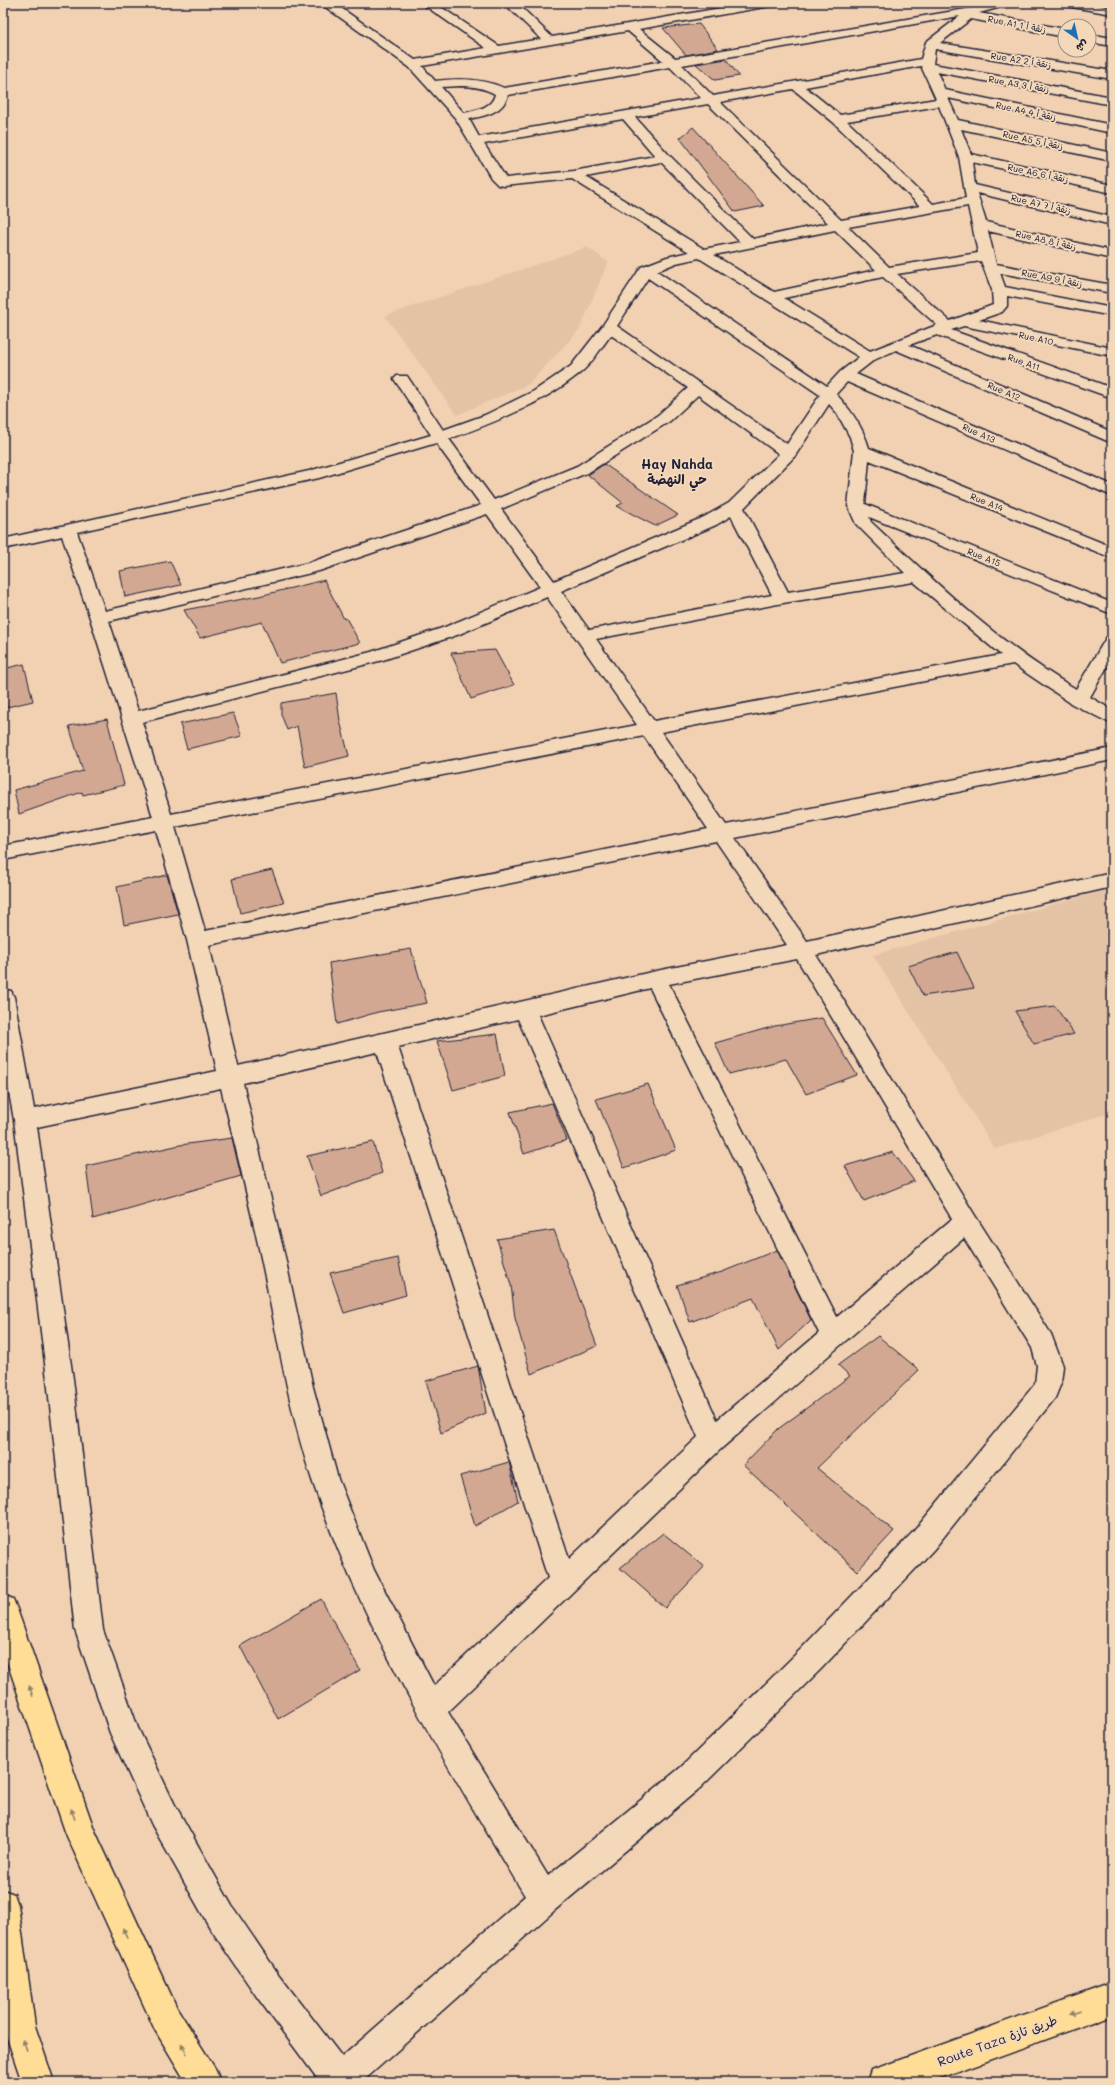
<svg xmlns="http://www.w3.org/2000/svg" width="1115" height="2085" font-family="Mali,'Playpen Sans Arabic',sans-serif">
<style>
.built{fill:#e4c2a6}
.building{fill:#d2a892;stroke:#22223b}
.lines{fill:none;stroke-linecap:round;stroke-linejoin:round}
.street-casing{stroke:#22223b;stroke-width:3}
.highway-casing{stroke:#22223b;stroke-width:3}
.street{fill:#f3d9ba;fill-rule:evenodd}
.highway{fill:#ffdd96;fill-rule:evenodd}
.oneway{fill:#908068}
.labels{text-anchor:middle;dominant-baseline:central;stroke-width:4;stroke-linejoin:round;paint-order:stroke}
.far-street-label{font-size:9px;fill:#22223b;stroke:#f3d9ba}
.far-district-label{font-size:13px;font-weight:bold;fill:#22223b;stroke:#f3d9ba}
.near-street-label{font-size:13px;fill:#22223b;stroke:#f3d9ba}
</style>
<rect width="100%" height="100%" fill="#f2d1b2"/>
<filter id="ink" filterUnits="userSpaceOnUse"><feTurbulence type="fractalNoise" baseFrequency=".025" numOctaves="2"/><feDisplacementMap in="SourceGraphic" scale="8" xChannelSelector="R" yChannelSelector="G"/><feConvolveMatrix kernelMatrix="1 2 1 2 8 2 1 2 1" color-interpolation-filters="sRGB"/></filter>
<g filter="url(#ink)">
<!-- built -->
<g class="built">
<polygon points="587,247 608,262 580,329 529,384 457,415 385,316"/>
<polygon points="1112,888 1112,1112 995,1149 873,955"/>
</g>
<!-- building -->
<g class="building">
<polygon points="699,24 718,49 686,55 663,28"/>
<polygon points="726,59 739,76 715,80 696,64"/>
<polygon points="693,127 764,206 735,212 680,138"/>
<polygon points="604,464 678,515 655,526 617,506 623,503 588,475"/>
<polygon points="170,561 181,585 125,597 120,571"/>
<polygon points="324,580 344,619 346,618 360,643 280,663 262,622 200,638 184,610 259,596"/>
<polygon points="495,650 514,685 471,699 451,653"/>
<polygon points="24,664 33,701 3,708 3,669"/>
<polygon points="336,693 340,721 349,756 305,767 297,726 287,730 281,714 281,703"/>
<polygon points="233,713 242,736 187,749 180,724"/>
<polygon points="107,719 124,785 83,795 82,792 19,814 14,790 83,771 69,726"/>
<polygon points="272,870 284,903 240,913 232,879"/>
<polygon points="167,875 178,914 124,925 117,887"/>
<polygon points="411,949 427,1003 378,1012 337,1024 329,963"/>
<polygon points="957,952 974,988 923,996 908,966"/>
<polygon points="1055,1006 1074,1034 1034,1044 1015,1011"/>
<polygon points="822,1018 857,1075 806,1094 786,1059 729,1074 715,1043 775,1026"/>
<polygon points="497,1034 505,1076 453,1090 437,1041"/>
<polygon points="648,1084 676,1150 624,1168 596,1099"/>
<polygon points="552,1103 567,1140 524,1154 510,1112"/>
<polygon points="232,1138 241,1176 93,1219 86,1166 180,1145"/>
<polygon points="373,1142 382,1173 321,1196 307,1156"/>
<polygon points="893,1152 914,1181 864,1201 845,1166"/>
<polygon points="554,1230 597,1346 531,1374 515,1318 511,1285 497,1239"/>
<polygon points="777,1250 811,1320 779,1350 753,1298 690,1322 677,1285 722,1272"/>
<polygon points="398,1258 406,1295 344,1313 330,1273"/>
<polygon points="878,1336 919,1370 817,1468 894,1531 857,1571 743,1465 778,1429 850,1376 838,1365"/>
<polygon points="478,1366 486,1413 441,1433 426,1381"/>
<polygon points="509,1462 518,1501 475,1526 460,1476"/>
<polygon points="663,1533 704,1567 665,1608 620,1568"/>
<polygon points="321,1599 360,1670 278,1719 240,1646"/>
</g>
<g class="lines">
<defs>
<g id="street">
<path d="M320 3H334L415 60 486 48 421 3H435L499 46 541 39 504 3H517L552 37 750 3H776L770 6 639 29 675 58 972 8 992 3H1011L1009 5 979 13 1065 29V37L971 19 940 43 1112 71V79L935 49 933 64 1112 97V105L937 72 945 90 1112 125V133L948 98 958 120 1112 153V161L961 129 971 154 1112 185V193L972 162 975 185 1112 217V225L977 193 986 222 1112 251V259L988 231 996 264 1112 285V293L1000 273 1005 287 1112 308V316L1007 296V306L1002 312 979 320 1112 348V356L964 326 951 330 1112 388V398L937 335 909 345 1112 432V443L896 350 874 360 856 374 1112 485V496L847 382 836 394C851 410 863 427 869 448L1112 547V558L869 460 865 504 1112 603V614L869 517 871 522C935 582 1000 645 1076 689L1106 638 1112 636V658L1090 697 1112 710V724L1072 704 1013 664 661 732 726 825 1112 748V760L735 838 807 941 1112 873V887L816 955 974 1214 1051 1334 1063 1366 1061 1383 1055 1398 934 1549 821 1669 700 1788 555 1910 362 2082H320L257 1997 210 1928 152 1825 110 1733 75 1630 47 1379 14 1120 3 1059V989L11 991 14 997 34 1109 217 1071 187 940 156 830 3 860V846L153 817 90 618 62 536 3 549V539L309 471 431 435 394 379 397 376H407L443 430 485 415 534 391 571 366 603 325 641 267 667 257 689 252 572 179 503 186 498 185 491 178 456 119 409 67ZM960 16 926 42 921 59 713 96 682 65ZM628 31 663 61 504 88C482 78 459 78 435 81L422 66ZM921 66 936 99 840 115 805 87ZM670 67 701 98 479 137 469 119C484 116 503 113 508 95ZM460 86C473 86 484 88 495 94 492 108 477 110 464 113L441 87ZM793 89 833 122 920 206 841 220 720 102ZM708 104 828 223 753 239 669 155 635 117ZM939 106 959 157 966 198 933 204 847 121ZM623 119 655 156 574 171 506 178 484 144ZM661 162 740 242 704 249 586 177ZM968 206 978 253 889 267 848 227ZM835 230 876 270 774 292 714 255ZM699 258 859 357 840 372 827 386 657 271 676 263ZM981 261 992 290 993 305 950 321 897 274ZM883 277 937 325 870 351 784 298ZM648 278 820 395 787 444 617 326ZM611 335 688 388 658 415 577 466 494 500 449 439C495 422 542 404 580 373 592 364 601 347 611 335ZM698 395 779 454 729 503 704 517 554 581 501 509 589 472 670 421ZM829 404 837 413 850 437 854 451 848 506 856 524 905 573 788 592 744 508 795 456ZM436 443 481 505 308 563 105 611 77 532 319 478ZM487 514 540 587 445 627 371 652 138 711 109 621 319 571ZM731 516 772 595 589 630 561 591 716 525ZM914 582 1001 655 654 721 596 639 783 603ZM547 597 637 725 171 814 142 722 383 660 457 635ZM644 736 708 829 205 931 175 827ZM716 841 787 945 656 971 238 1066 209 945ZM797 959 952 1219 837 1317 669 984ZM650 988 819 1333 717 1420 538 1015ZM518 1019 698 1437 569 1559 398 1047ZM377 1052 548 1578 434 1686 374 1570 338 1479 313 1387 285 1257 243 1083ZM221 1088C235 1145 249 1201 261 1258 277 1332 288 1408 312 1480 362 1628 445 1762 525 1896L342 2057 279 1975 232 1906 174 1803 138 1728 103 1630 73 1379 37 1127ZM964 1238 1032 1348 1037 1366 1035 1384 914 1531 801 1649 680 1768 548 1876 448 1712 722 1448Z"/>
<polygon points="1060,3 1086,3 1112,8 1112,14 1066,6"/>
<polygon points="1089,34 1112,38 1112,46 1089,42"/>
</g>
<g id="highway">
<polygon points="3,1595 13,1599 17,1609 94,1829 177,2008 216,2070 220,2082 186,2082 155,2030 66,1834 3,1650"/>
<polygon points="3,1890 14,1894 18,1905 35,2026 54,2082 22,2082 3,2026"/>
<polygon points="1112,1983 1112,2015 928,2082 867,2082 871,2070 883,2066"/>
</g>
</defs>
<!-- street casing -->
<use href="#street" class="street-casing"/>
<!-- highway casing -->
<use href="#highway" class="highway-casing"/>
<!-- street -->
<use href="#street" class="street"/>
<!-- highway -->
<use href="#highway" class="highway"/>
</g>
<!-- one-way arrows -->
<defs><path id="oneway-solid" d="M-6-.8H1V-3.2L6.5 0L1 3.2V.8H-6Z"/></defs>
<g class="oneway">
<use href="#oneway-solid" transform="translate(31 1691) rotate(-109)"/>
<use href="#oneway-solid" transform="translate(73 1814) rotate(-109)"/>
<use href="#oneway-solid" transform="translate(125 1933) rotate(-115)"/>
<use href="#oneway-solid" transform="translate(1075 2012) rotate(161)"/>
<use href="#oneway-solid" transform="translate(25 2045) rotate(-109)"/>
<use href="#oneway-solid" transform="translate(184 2049) rotate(-121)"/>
</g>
</g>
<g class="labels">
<!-- far-street labels -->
<g class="far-street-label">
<text transform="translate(1017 24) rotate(11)">Rue A1 زنقة أ 1</text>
<text transform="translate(1021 60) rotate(9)">Rue A2 زنقة أ 2</text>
<text transform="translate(1019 84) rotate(10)">Rue A3 زنقة أ 3</text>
<text transform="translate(1026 111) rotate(12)">Rue A4 زنقة أ 4</text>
<text transform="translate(1033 140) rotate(12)">Rue A5 زنقة أ 5</text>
<text transform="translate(1038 173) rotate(12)">Rue A6 زنقة أ 6</text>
<text transform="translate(1041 204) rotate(13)">Rue A7 زنقة أ 7</text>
<text transform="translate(1046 240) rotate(13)">Rue A8 زنقة أ 8</text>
<text transform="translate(1052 278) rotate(11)">Rue A9 زنقة أ 9</text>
<text transform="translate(1036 338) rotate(12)">Rue A10</text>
<text transform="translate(1024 362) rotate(19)">Rue A11</text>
<text transform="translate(1004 391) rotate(23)">Rue A12</text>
<text transform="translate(979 433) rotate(24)">Rue A13</text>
<text transform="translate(987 502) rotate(22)">Rue A14</text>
<text transform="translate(984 557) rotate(22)">Rue A15</text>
</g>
<!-- far-district labels -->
<g class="far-district-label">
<text x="677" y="463">Hay Nahda<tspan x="677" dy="15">حي النهضة</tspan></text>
</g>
<!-- near-street labels -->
<g class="near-street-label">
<text transform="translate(997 2040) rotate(-20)">Route Taza طريق تازة</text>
</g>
</g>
<!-- margin -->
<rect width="1115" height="2085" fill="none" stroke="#f3d9ba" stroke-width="16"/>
<rect x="8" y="8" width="1099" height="2069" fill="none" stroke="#22223b" stroke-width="1.5" filter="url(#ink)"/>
<!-- north arrow -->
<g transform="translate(1077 38) rotate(146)"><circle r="19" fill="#f3d9ba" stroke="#9f9087"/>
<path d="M0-3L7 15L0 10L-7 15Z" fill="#1f6fb2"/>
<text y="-6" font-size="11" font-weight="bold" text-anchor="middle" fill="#22223b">ش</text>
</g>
</svg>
